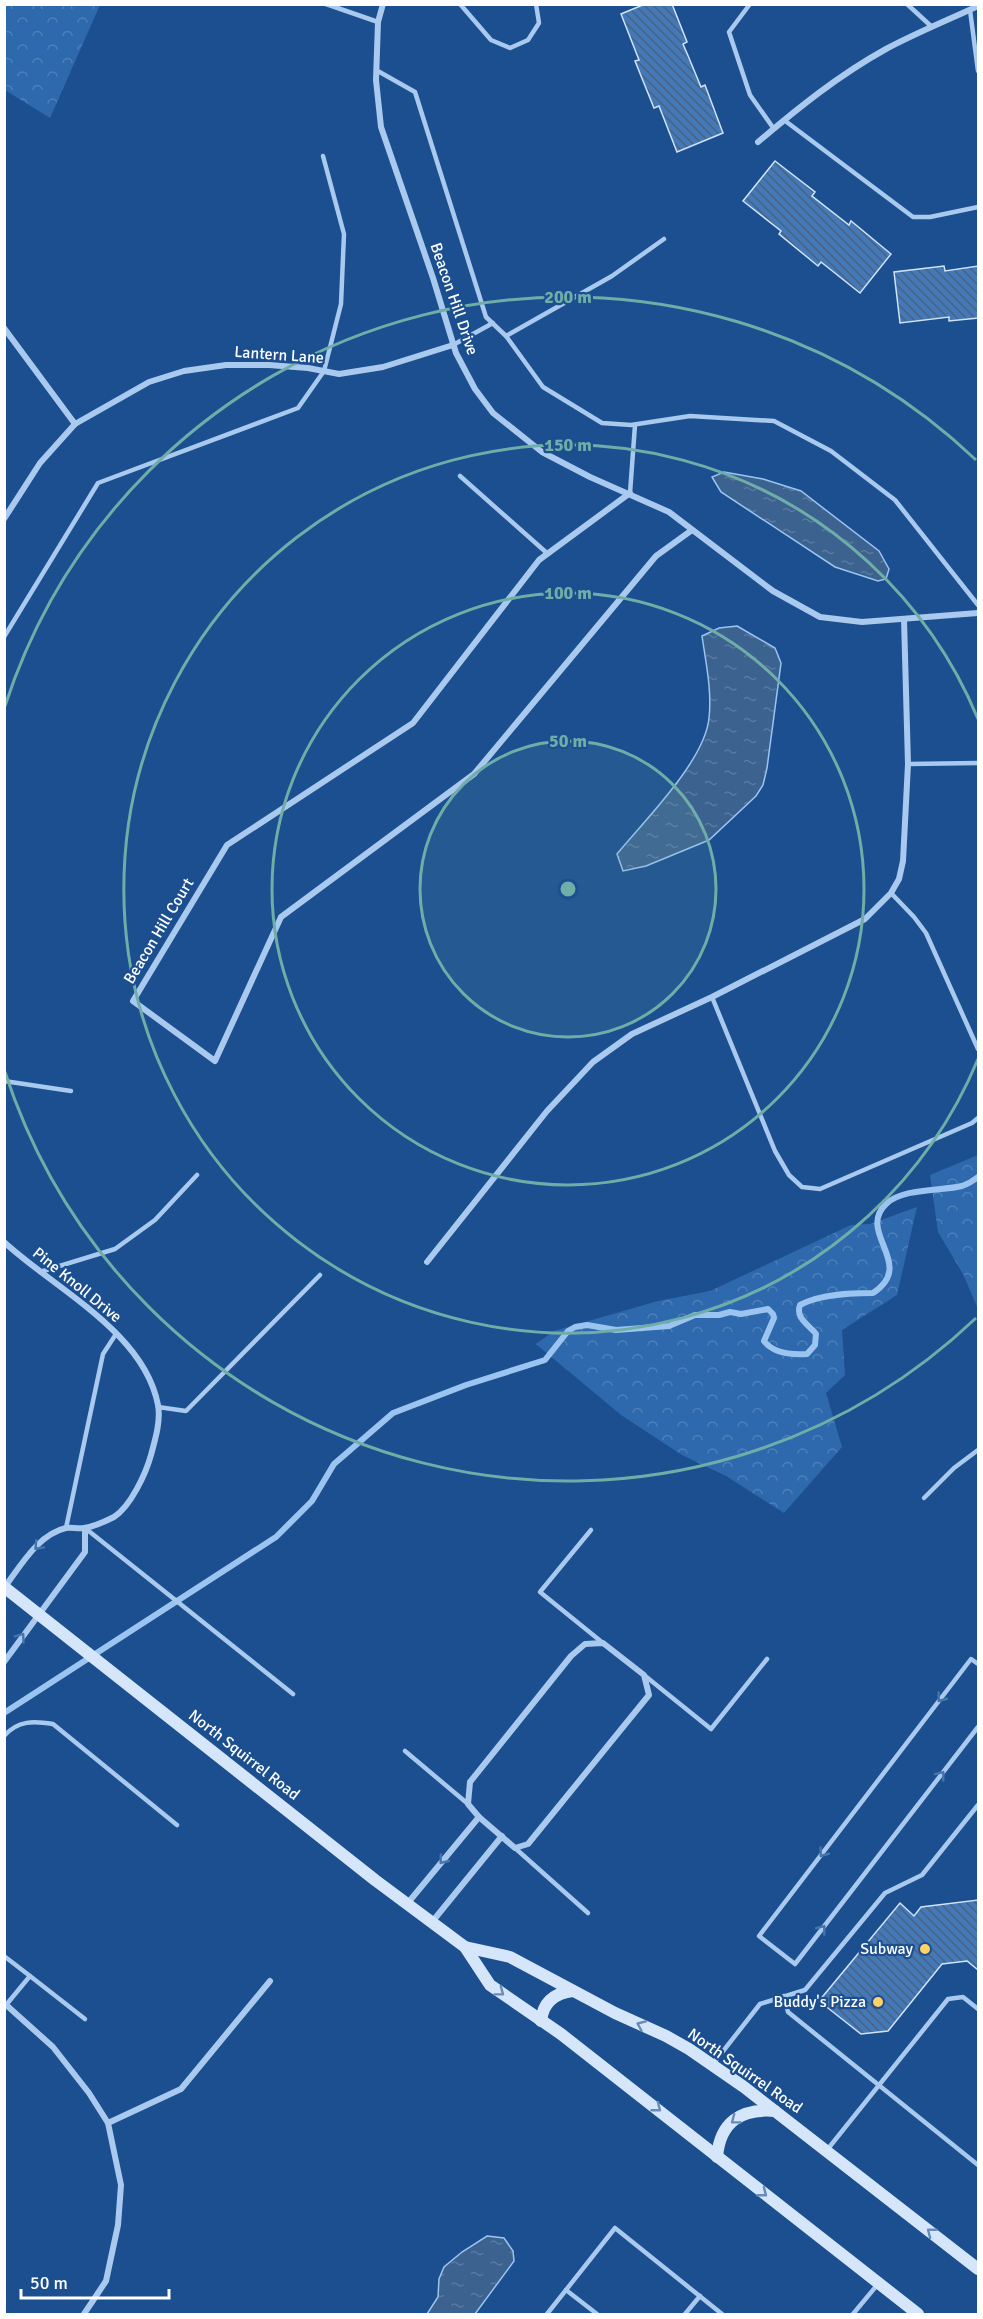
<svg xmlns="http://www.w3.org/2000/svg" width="983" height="2319" font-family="Signika,sans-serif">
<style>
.forest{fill:url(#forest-crowns)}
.water{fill:url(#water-ripples);stroke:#9cc4f0;stroke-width:1.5}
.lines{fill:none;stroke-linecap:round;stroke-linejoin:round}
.stream{stroke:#9cc4f0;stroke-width:6}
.building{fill:url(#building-back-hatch);stroke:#cfe3fa;stroke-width:1.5}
.lane{stroke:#a9c9ee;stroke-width:4.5}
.street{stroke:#a9c9ee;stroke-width:6}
.secondary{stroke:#d6e6fa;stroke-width:12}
.oneway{stroke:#4674ac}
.oneway2{stroke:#668bba}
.ring{fill:none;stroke:#6fada8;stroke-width:3}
.poi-dot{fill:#ffd166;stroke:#1b4f8f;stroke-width:2}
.labels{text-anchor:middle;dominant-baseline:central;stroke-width:4.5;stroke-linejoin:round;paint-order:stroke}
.street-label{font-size:16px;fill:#fff;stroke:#1b4f8f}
.poi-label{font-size:16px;fill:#fff;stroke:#1b4f8f;text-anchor:end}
.centre{fill:#6fada8;stroke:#1b4f8f;stroke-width:3}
.ring-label{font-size:18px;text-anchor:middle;font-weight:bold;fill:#6fada8;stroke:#1b4f8f;stroke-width:4.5;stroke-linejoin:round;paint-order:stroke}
</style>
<defs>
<pattern id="forest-crowns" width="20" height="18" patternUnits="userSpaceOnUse" patternTransform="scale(1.5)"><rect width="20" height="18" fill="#2e69ad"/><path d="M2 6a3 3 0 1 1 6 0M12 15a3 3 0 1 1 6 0" fill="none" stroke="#4d80b9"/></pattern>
<pattern id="water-ripples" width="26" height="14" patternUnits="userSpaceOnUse" patternTransform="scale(1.5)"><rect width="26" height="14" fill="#3c6290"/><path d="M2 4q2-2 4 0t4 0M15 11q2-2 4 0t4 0" fill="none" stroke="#597aa1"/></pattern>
<pattern id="building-back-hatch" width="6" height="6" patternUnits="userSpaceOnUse" patternTransform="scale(1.5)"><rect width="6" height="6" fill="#4478b7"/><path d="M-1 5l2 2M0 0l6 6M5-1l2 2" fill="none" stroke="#486282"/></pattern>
</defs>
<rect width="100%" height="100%" fill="#1b4f8f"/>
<!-- forest -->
<g class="forest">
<polygon points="4,5 100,5 50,118 5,90"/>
<polygon points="978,1155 978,1309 963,1274 938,1232 930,1175"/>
<polygon points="917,1207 897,1295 842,1330 845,1375 826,1393 842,1447 784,1513 726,1476 682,1455 621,1415 536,1344 554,1331 658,1301 710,1291 851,1225 870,1224"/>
</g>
<!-- water -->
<g class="water">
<polygon points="724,472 763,479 801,491 879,551 889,569 886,579 878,581 835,567 721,492 712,477"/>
<path d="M737 626 775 648 781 663 767 768 763 785 756 796 709 840 646 866 623 871 617 854C643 822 705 761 709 718 712 691 706 663 702 636L719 628Z"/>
<polygon points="487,2236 504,2238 513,2251 514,2261 475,2314 427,2314 438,2297 439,2279 444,2267 462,2252"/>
</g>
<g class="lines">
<!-- stream -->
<path class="stream" d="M4 1713 276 1537 312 1501 334 1464 393 1413 466 1385 545 1360 568 1331 575 1327 587 1325 616 1330 669 1326 695 1315H719L730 1312 741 1314 768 1309 773 1314 774 1318 764 1341C773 1353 792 1355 807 1354L815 1345 816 1334C809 1325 795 1318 800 1305 820 1294 850 1293 873 1293 917 1264 856 1233 886 1204 902 1188 942 1191 962 1186 968 1184 973 1181 978 1177"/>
</g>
<!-- building -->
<g class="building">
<polygon points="645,4 672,4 687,42 683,44 689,58 701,87 705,85 723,133 677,152 659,106 654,108 635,61 639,60 621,14"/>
<polygon points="775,161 815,192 812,196 849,225 851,221 891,254 860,293 821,262 818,266 779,234 781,231 743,201"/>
<polygon points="944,266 945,271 978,266 978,318 949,321 949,317 900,323 894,272"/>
<polygon points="978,1900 978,1970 967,1961 942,1964 888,2031 861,2034 819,2001 900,1903 914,1916 921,1907"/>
</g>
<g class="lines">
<!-- lane -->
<g class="lane">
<polyline points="326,4 378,22"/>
<polyline points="460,4 491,40 510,48 528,40 539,23 536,4"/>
<polyline points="750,4 729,32 750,95 774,129"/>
<polyline points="907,4 932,27"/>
<polyline points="970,10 978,71"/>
<polyline points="376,70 415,92 486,317 506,336 543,387 602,423 631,425 690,416 774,421 831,451 895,500 978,605"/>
<polyline points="784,120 913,217 930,217 978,207"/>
<polyline points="506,336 612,276 664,239"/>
<polyline points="453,345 493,323"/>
<polyline points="460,476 548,554"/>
<polyline points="630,493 635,425"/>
<polyline points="4,637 98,483 298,408 324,371 341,304 344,234 323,156"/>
<polyline points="908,764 978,763"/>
<polyline points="891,893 914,917 926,933 978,1049"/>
<polyline points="712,997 775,1151 789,1175 802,1187 820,1189 972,1123 978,1118"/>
<polyline points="4,1081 71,1091"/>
<polyline points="40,1272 115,1249 155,1220 197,1175"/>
<polyline points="158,1407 186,1411 320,1275"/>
<polyline points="924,1498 954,1468 978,1450"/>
<polyline points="66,1528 103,1354 116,1334"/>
<polyline points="85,1528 293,1694"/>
<polyline points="591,1530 540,1592 603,1643"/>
<polyline points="978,1664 971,1659 759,1936 795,1964 978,1727"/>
<polyline points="644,1675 711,1729 767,1659"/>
<path d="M4 1736C18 1720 34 1721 53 1724L177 1825"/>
<polyline points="405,1751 468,1804"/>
<polyline points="515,1848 588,1913"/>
<polyline points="4,1956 30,1976"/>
<polyline points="784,1996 788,2012 978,2165"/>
<polyline points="6,2005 30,1976 85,2019"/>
<polyline points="713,2064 760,2004 805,1990 885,1893 922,1875 978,1805"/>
<polyline points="827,2150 948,1999 963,1997 978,2009"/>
<polyline points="566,2290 597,2314"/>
<polyline points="547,2314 615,2228 722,2314"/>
<polyline points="685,2314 700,2296"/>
<polyline points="853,2314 878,2284"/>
</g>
<!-- street -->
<g class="street">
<polyline points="383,4 378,22 376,80 381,127 433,278 456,353 475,389 493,413 542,452 590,477 669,512 773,591 820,617 862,622 978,613"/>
<path d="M758 142C798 108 839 75 886 49 916 33 948 20 978 6"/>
<polyline points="4,328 75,424"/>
<polyline points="630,493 539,560 413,723 227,845 133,1001 215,1061 281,917 474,774 656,556 692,530"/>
<polyline points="4,519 40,463 75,424 149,382 184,371 226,365 269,365 308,368 339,374 383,367 453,345"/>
<path d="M4 1242C55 1289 144 1332 158 1405 161 1421 155 1440 151 1455 146 1473 131 1506 114 1517 106 1521 93 1527 84 1528 78 1529 71 1527 66 1528 38 1534 20 1567 4 1588"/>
<polyline points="427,1262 547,1111 593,1062 632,1034 712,997 865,919 891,893 899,879 903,861 908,764 904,619"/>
<polygon points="603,1643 644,1675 649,1695 528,1844 515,1848 479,1817 468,1804 470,1782 571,1656 585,1644"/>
<polyline points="4,1662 85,1552 85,1528"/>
<polyline points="407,1904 479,1817"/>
<polyline points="432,1922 502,1836"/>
<polyline points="4,2003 53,2047 89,2093 108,2123 121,2185 118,2225 106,2281 84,2314"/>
<polyline points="108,2123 181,2089 270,1981"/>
</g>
<!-- secondary -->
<g class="secondary">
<polyline points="4,1587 375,1880 465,1947 490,1985 561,2034 918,2314"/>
<polyline points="465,1947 510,1957 615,2013 666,2036 689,2049 744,2087 978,2269"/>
<path d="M541 2021C543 2002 555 1993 573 1991"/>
<path d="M717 2157C720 2122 741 2108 775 2111"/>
</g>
</g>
<!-- one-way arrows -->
<defs><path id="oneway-chevron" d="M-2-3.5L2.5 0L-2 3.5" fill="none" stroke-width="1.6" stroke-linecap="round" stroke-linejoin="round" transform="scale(1.5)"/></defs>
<g class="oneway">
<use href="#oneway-chevron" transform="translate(38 1546) rotate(133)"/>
<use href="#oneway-chevron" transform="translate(21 1637) rotate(-55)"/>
<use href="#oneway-chevron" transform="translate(941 1698) rotate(127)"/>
<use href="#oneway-chevron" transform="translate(941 1775) rotate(-52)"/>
<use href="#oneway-chevron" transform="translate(823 1853) rotate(127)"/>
<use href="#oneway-chevron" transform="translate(443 1860) rotate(129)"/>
<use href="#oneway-chevron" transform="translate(822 1929) rotate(-52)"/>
</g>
<g class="oneway2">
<use href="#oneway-chevron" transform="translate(500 1992) rotate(37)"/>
<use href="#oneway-chevron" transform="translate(641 2025) rotate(-156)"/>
<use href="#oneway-chevron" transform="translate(657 2108) rotate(38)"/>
<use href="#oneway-chevron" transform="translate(735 2120) rotate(143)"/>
<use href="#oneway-chevron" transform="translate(763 2193) rotate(38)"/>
<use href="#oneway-chevron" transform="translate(931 2232) rotate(-142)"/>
</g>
<!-- distance rings -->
<circle cx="568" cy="889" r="148" fill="#6fada8" fill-opacity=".12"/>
<g class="ring">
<circle cx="568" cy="889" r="148"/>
<circle cx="568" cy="889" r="296"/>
<path d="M978 1059A444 444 0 1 1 978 719"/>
<path d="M976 1318A592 592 0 0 1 5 1072M5 706A592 592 0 0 1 976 460"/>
</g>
<!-- markers -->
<g class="poi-dot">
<circle cx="925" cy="1949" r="6"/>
<circle cx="878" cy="2002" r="6"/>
</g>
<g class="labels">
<!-- street labels -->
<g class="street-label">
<text transform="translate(454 299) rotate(71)">Beacon Hill Drive</text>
<text transform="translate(279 355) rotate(4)">Lantern Lane</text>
<text transform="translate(159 931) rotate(-59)">Beacon Hill Court</text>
<text transform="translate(77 1285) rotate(39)">Pine Knoll Drive</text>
<text transform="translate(244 1755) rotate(38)">North Squirrel Road</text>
<text transform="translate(745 2071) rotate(35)">North Squirrel Road</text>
</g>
<!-- poi labels -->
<g class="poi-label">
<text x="913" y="1949">Subway</text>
<text x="866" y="2002">Buddy's Pizza</text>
</g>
</g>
<circle cx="568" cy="889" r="9" class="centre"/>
<g class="ring-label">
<text x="568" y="303">200 m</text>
<text x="568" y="451">150 m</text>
<text x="568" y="599">100 m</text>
<text x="568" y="747">50 m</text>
</g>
<!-- border -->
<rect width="983" height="2319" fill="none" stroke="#ffffff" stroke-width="12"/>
<!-- scale -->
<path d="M21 2289v9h148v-9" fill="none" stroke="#ffffff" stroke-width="3"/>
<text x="30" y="2289" font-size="18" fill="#ffffff" stroke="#1b4f8f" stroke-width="4.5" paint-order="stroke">50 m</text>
</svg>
